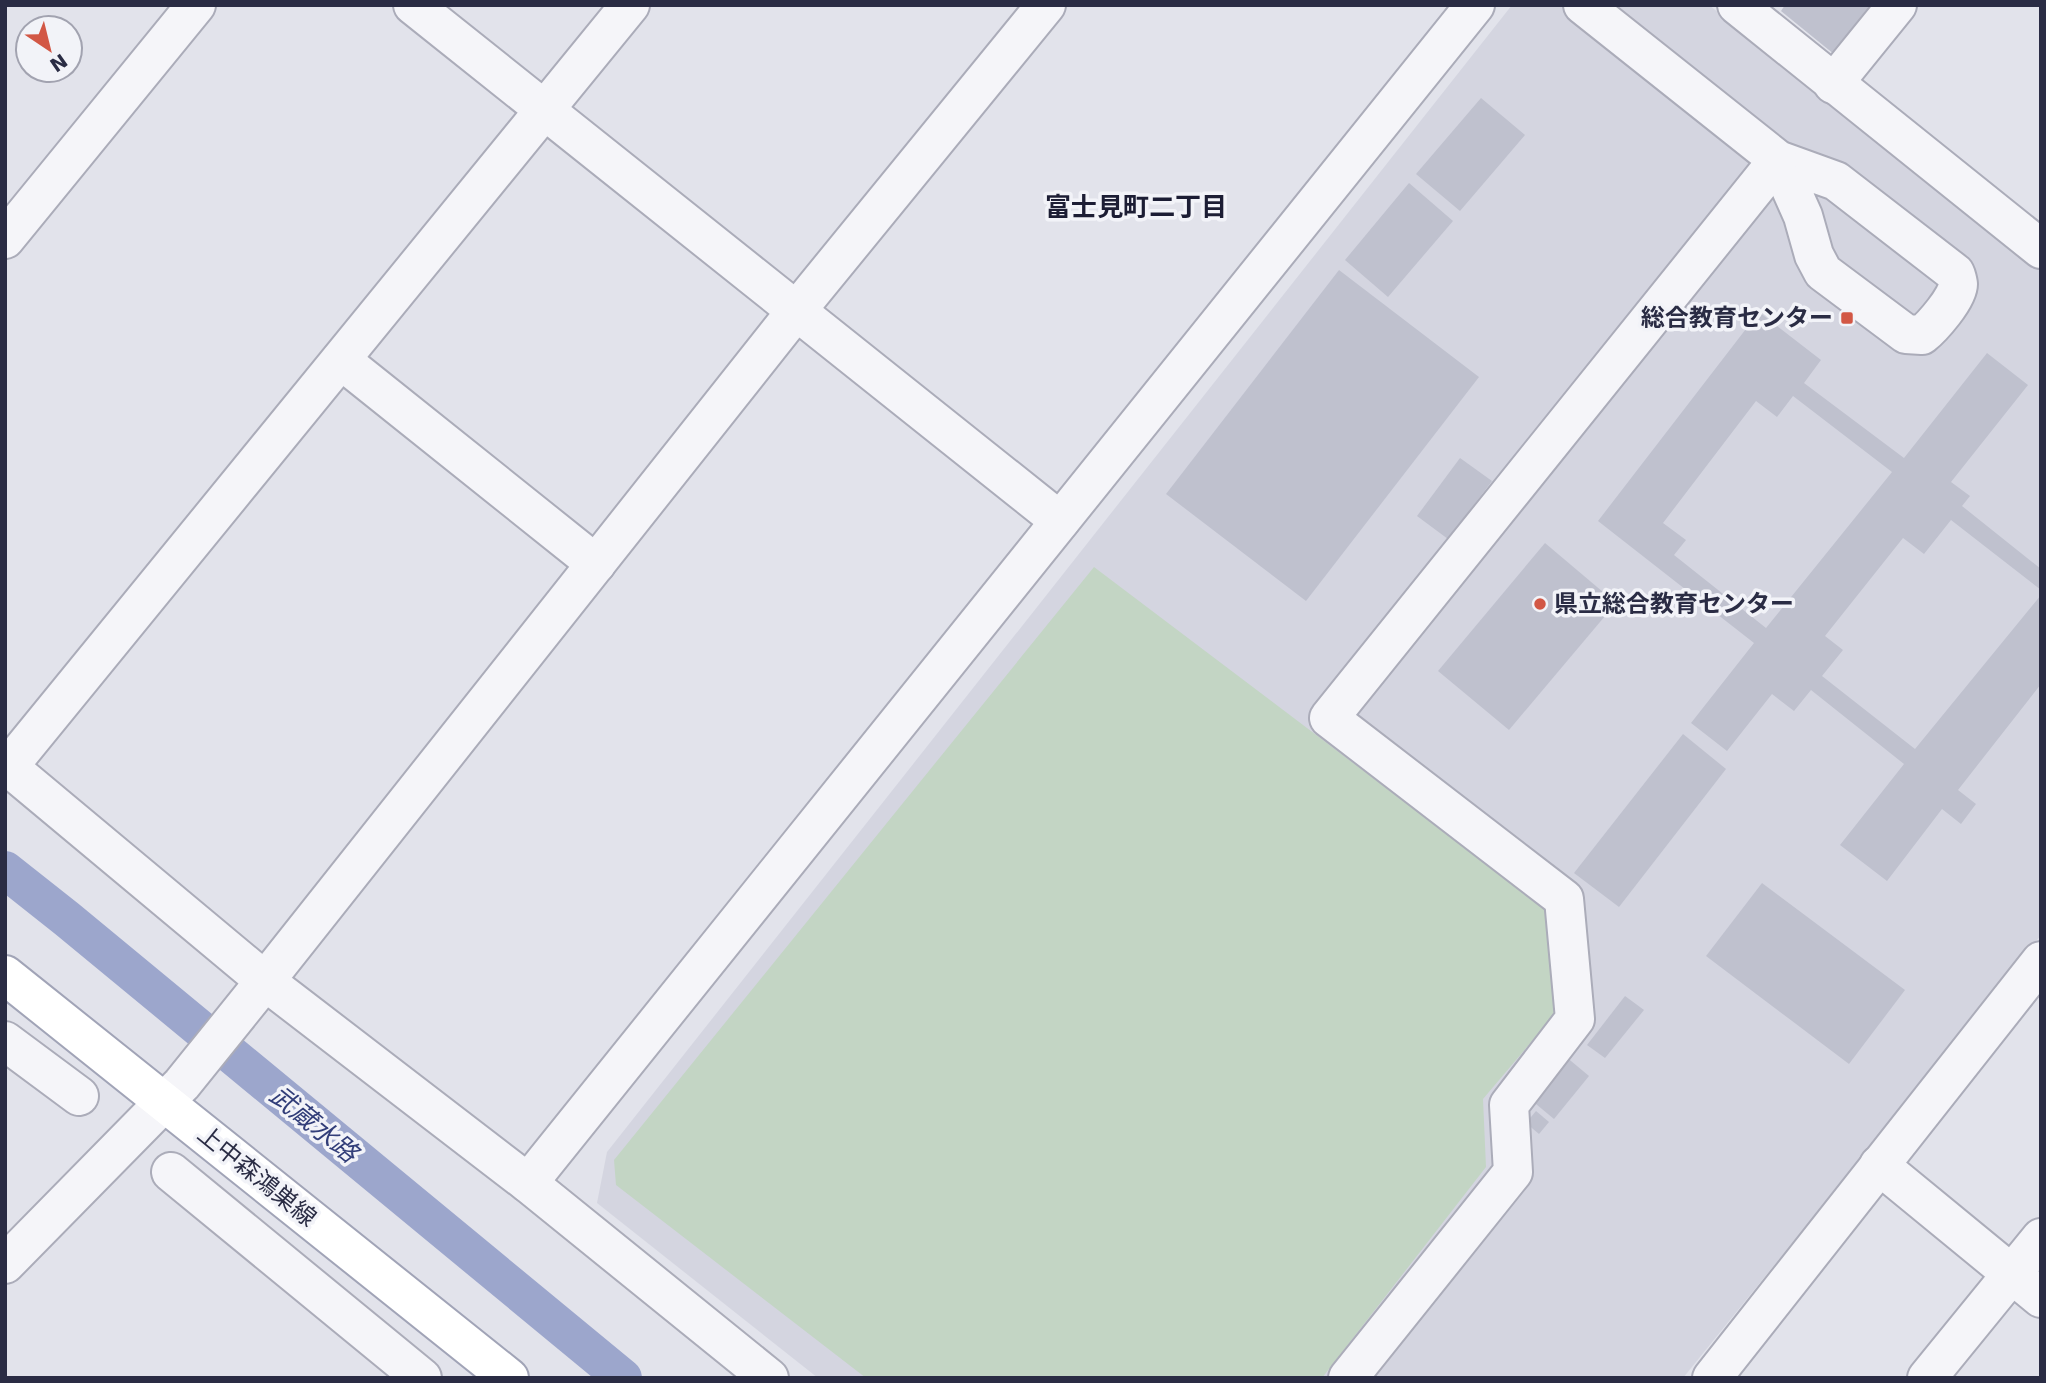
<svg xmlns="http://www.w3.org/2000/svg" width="2046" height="1383" font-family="'DejaVu Sans','Noto Sans JP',sans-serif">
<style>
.built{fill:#d4d5e0}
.green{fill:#c3d5c4}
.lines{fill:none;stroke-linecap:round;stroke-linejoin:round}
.canal{stroke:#9ca6cc;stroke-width:38}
.building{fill:#bfc1ce;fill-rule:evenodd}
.minor-casing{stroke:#abacb9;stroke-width:42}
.major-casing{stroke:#a1a4b7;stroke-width:42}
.minor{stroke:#f5f5f9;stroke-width:38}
.major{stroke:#fff;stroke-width:38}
.poi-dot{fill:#d25745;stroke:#f2f3f8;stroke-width:2.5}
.labels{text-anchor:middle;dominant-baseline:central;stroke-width:7;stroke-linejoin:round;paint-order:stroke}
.poi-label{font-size:24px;font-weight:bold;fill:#2a2c44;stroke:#f2f3f8;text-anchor:end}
.street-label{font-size:24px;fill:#2a2c44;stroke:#f2f3f8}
.neighbourhood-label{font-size:26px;font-weight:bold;fill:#1c1d34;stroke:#f2f3f8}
.water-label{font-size:26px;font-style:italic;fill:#323e79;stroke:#f2f3f8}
</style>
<rect width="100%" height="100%" fill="#e2e3eb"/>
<!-- built -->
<polygon class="built" points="1512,5 1709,5 2041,272 2041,935 1683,1378 818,1378 597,1203 607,1152"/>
<!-- green -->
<polygon class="green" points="1094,567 1545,908 1555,1014 1483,1099 1486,1167 1322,1378 866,1378 616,1185 614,1160"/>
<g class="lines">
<!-- canal -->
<polyline class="canal" points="5,870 67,919 623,1378"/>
</g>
<!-- building -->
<g class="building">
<polygon points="1785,5 1884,5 1840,59 1781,11"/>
<polygon points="1481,98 1525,135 1460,211 1416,174"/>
<polygon points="1409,183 1453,221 1388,297 1345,260"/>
<polygon points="1339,270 1479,377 1306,601 1166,494"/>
<path d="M1759 312 1821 360 1804 383 1904 458 1987 353 2028 385 1951 482 1970 496 1962 506 2041 569V590L1951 520 1924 554 1903 538 1825 636 1843 650 1822 676 1915 749 2041 595V684L1958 790 1976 804 1961 824 1942 809 1887 881 1840 845 1904 764 1811 690 1794 711 1772 694 1727 751 1691 723 1754 643 1598 521ZM1793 396 1892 472 1766 628 1674 555 1686 540 1663 523 1756 401 1777 417Z"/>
<polygon points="1460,458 1492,481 1448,539 1417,516"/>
<polygon points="1545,543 1616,603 1509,730 1438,671"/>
<polygon points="1683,734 1726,769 1619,907 1574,873"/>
<polygon points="1762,883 1905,990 1849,1064 1706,956"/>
<polygon points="1625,996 1644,1010 1605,1058 1587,1045"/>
<polygon points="1565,1056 1589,1076 1554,1119 1530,1099"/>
<polygon points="1536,1111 1549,1122 1539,1134 1526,1123"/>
</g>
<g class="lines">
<defs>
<g id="minor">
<polyline points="413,5 1060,521"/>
<path d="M1583 5 1778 160 1836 181 1955 273C1956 274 1958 283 1958 284 1958 298 1932 327 1922 335L1906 334 1823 272 1814 255 1803 216 1778 160"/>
<polyline points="1737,5 2041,249"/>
<polyline points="1833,84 1897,5"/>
<polyline points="5,239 196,5"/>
<polyline points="341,360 596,564"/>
<polyline points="5,764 265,981 528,1183 769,1378"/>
<polyline points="9,766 630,5"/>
<polyline points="5,1041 79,1096"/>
<polyline points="1879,1165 2041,1298"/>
<polyline points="171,1172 422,1378"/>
<polyline points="528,1183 1475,5"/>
<polyline points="5,1264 182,1084 265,981 797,310 1046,5"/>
<polyline points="1348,1378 1513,1172 1509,1105 1575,1019 1564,899 1329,718 1778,160"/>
<polyline points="1712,1378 2041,961"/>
<polyline points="1927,1378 2041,1238"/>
</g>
<polyline id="major" points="5,975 509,1378"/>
</defs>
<!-- minor casing -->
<use href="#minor" class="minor-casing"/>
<!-- major casing -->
<use href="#major" class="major-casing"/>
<!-- minor -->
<use href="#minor" class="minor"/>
<!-- major -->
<use href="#major" class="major"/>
</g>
<!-- markers -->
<g class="poi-dot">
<rect x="1840" y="311" width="14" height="14" rx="3.5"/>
<circle cx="1540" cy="604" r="7"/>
</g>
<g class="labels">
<!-- poi labels -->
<g class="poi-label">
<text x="1833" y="318">総合教育センター</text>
<text x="1554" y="604" text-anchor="start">県立総合教育センター</text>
</g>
<!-- street labels -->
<g class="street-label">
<text transform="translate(257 1176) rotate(39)">上中森鴻巣線</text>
</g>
<!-- neighbourhood labels -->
<g class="neighbourhood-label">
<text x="1136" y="207">富士見町二丁目</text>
</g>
<!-- water labels -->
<g class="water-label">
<text transform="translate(314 1124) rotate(39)">武蔵水路</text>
</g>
</g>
<!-- border -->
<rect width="2046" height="1383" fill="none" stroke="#2a2c44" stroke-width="14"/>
<!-- north arrow -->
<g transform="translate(49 49) rotate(145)"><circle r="33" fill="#f2f3f8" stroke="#a2a3b0" stroke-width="2"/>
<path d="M0-5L12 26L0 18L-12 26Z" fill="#d25745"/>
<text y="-10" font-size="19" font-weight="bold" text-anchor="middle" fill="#2a2c44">N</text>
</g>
</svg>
